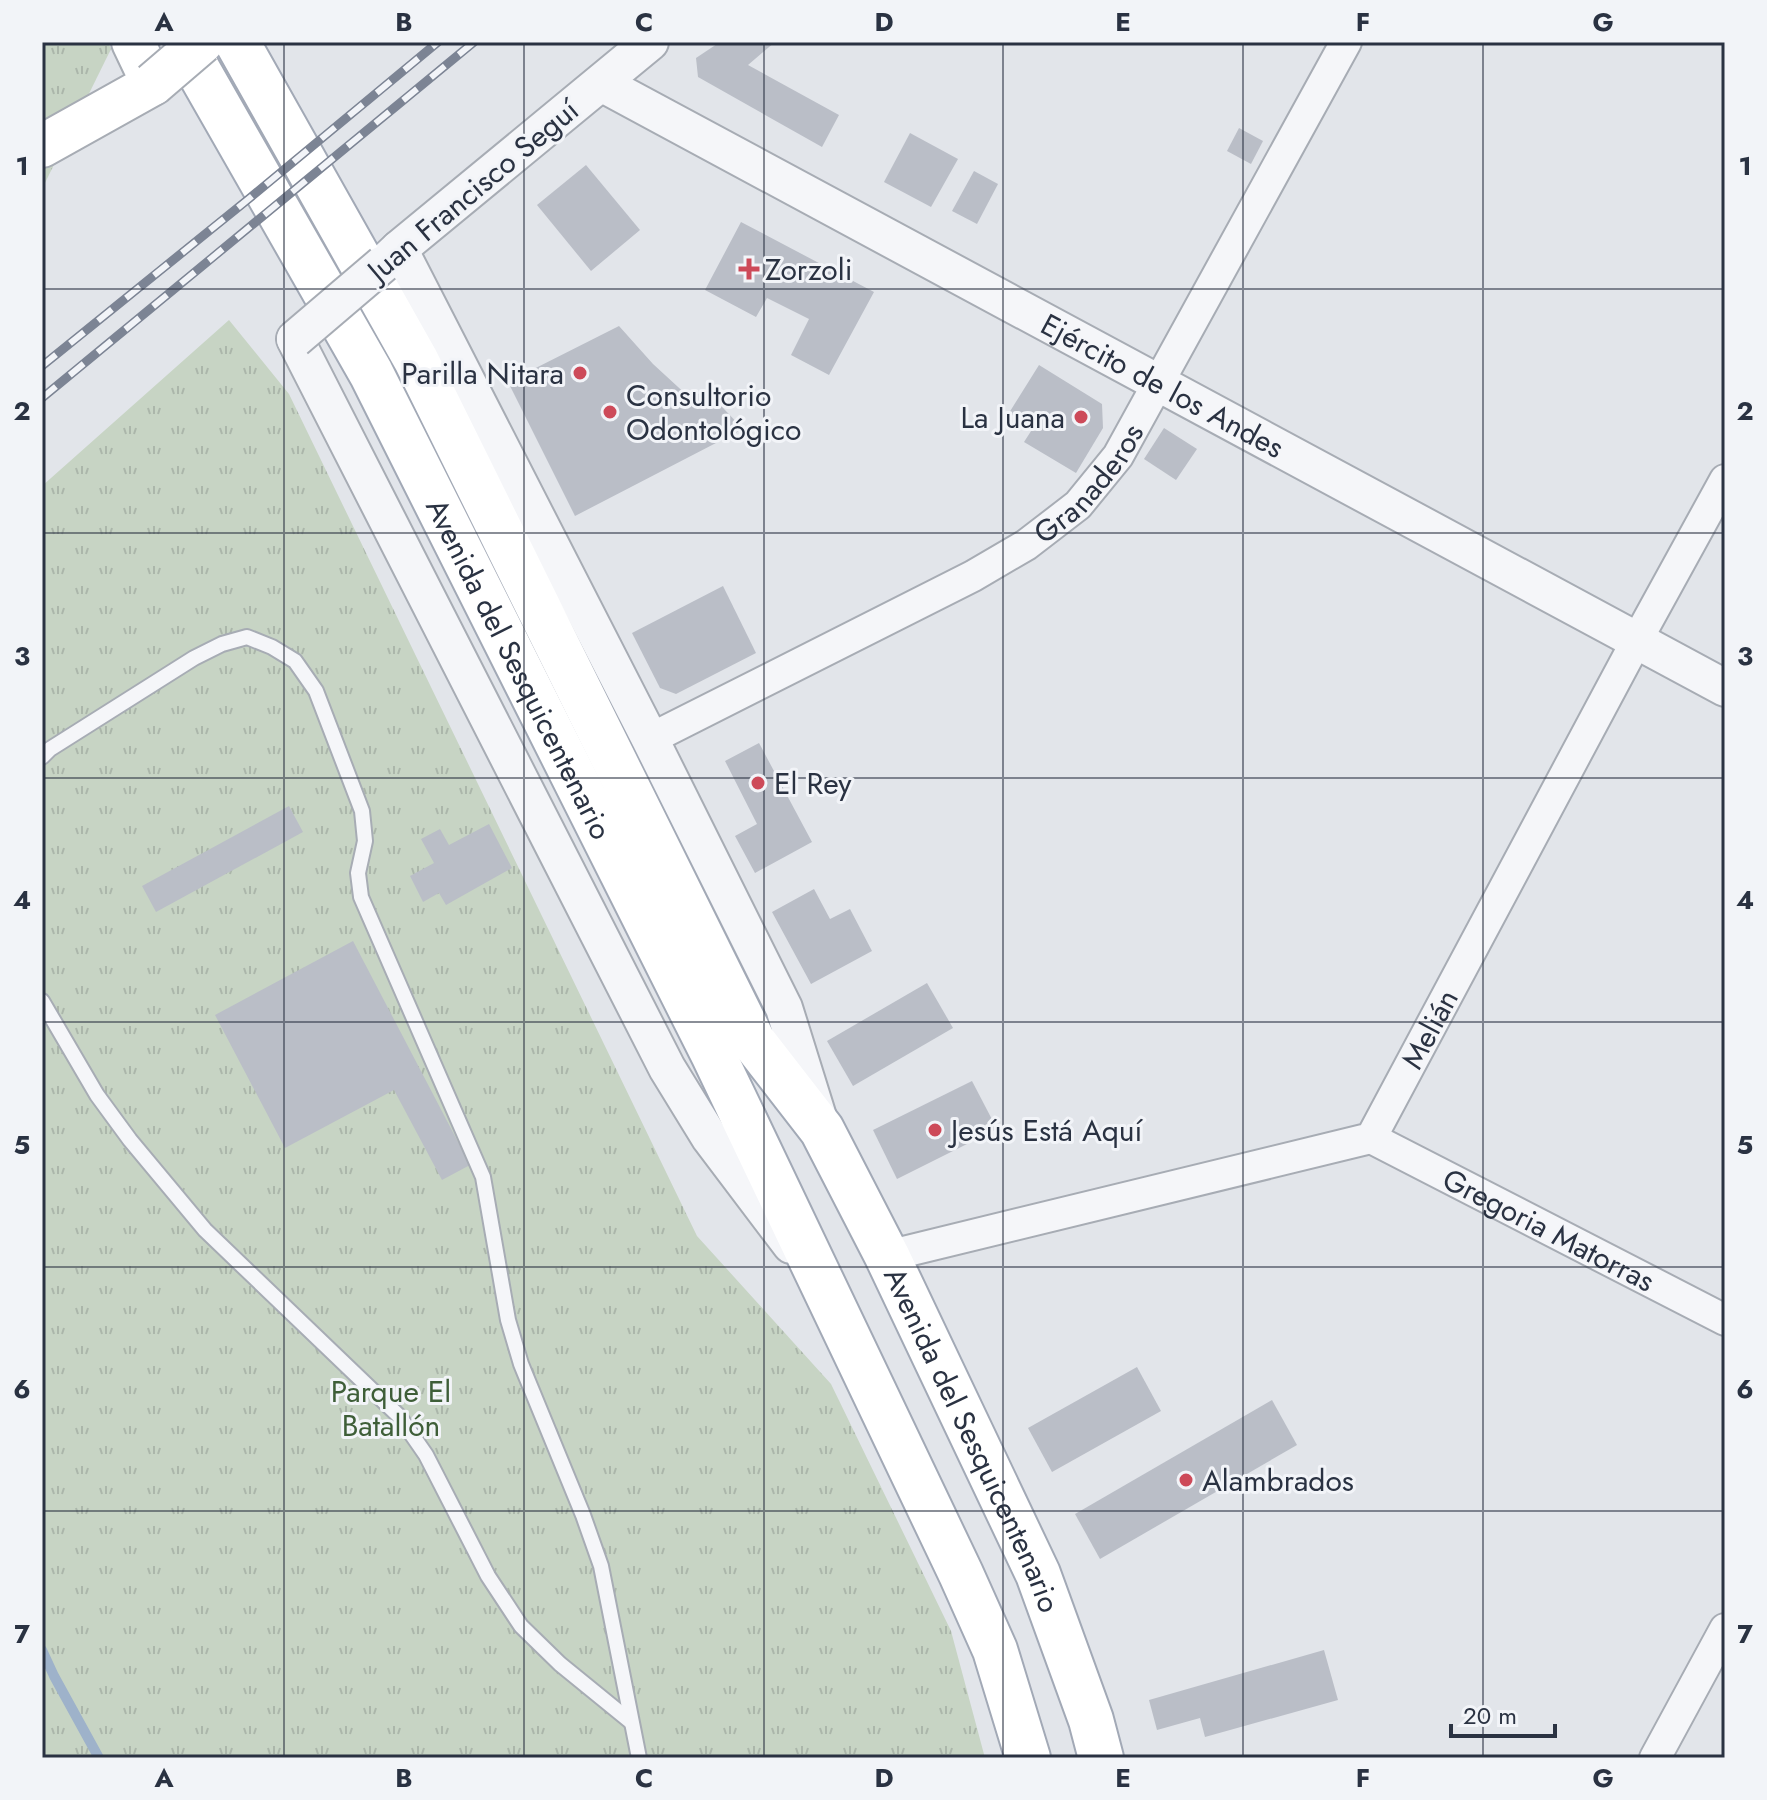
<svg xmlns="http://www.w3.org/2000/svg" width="1767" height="1800" font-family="Jost,sans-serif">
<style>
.grass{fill:url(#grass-tufts)}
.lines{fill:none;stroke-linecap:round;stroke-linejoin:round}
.stream{stroke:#9eb2ca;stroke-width:10}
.building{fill:#babec7}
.service-casing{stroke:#a7acb4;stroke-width:18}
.minor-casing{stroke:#a7acb4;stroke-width:34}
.tertiary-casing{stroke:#a7acb4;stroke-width:40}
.secondary-casing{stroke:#a7acb4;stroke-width:46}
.primary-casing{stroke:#a2a9b6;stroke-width:48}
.service{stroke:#f5f6f9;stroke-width:14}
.minor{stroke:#f5f6f9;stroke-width:30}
.tertiary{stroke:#f5f6f9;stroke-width:36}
.secondary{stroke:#fff;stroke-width:42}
.primary{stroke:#fff;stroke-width:44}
.rail-casing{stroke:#7c8494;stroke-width:9}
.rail{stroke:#f2f4f8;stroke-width:6;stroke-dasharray:18;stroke-linecap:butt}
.tertiary-bridge-casing{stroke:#a7acb4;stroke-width:40;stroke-linecap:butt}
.secondary-bridge-casing{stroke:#a7acb4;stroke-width:46;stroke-linecap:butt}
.tertiary-bridge{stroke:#f5f6f9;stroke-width:36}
.secondary-bridge{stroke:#fff;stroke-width:42}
.grid{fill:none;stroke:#2a3242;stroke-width:2;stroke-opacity:0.55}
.poi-dot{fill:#cd4a59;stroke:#f2f4f8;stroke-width:3}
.labels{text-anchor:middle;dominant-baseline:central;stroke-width:6;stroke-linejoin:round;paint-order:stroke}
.street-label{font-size:30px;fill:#2a3242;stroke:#f2f4f8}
.poi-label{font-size:30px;fill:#2a3242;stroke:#f2f4f8;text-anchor:start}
.park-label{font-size:30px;fill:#3e5e38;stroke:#f2f4f8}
.neatline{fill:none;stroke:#2a3242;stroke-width:3}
.grid-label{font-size:26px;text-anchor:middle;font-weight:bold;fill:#2a3242}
</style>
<defs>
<pattern id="grass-tufts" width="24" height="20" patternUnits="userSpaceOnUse" patternTransform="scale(2)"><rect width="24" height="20" fill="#c7d4c4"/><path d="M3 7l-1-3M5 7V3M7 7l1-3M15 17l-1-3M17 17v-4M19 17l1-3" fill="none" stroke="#abb6aa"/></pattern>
</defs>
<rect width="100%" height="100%" fill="#e2e5ea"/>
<!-- grass -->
<g class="grass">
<polygon points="42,42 108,42 111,49 42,189"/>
<polygon points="229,320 289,394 697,1236 831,1384 951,1631 985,1758 42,1758 42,486"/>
</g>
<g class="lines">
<!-- stream -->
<polyline class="stream" points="42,1650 54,1676 99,1758"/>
</g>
<!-- building -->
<g class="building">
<polygon points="720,42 775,42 748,65 839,115 822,147 698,77 696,58"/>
<polygon points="1239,128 1263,141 1251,164 1227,151"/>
<polygon points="910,133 958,159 931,207 884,182"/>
<polygon points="586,165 640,230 591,271 537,205"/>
<polygon points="974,171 998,184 977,224 952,211"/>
<polygon points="741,222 874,292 829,375 791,355 809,319 767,298 756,317 705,290"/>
<polygon points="619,326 653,364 690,398 706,390 743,429 575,516 508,382"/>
<polygon points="1039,365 1102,404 1103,428 1076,473 1024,442 1033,428 1009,413"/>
<polygon points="1164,428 1197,449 1176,480 1144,459"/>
<polygon points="723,586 756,653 676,694 660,688 632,633"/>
<polygon points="759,743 812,842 755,873 735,836 757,824 725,761"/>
<polygon points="289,806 303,832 156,912 142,886"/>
<polygon points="489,824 512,868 446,905 439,893 423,902 410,876 434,863 421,839 440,829 449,845"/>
<polygon points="814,889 830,919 850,909 872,951 811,984 772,912"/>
<polygon points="353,941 470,1165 442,1180 394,1090 285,1148 215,1015"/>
<polygon points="927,983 953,1028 853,1086 827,1041"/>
<polygon points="972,1081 997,1129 897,1179 873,1130"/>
<polygon points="1137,1367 1161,1411 1052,1472 1028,1428"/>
<polygon points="1272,1400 1297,1445 1100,1559 1075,1514"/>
<polygon points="1324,1650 1338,1700 1205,1737 1200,1718 1157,1730 1149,1700"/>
</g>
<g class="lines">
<defs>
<g id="service">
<polyline points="42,757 50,749 194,658 222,644 247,637 272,647 295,661 316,691 362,811 365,841 358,873 361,897 483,1177 508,1320 521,1364 583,1515 601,1566 639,1758"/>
<polyline points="42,1001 97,1095 130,1140 205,1230 399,1416 426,1455 488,1576 521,1626 560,1664 630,1721"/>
</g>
<g id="minor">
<path id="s1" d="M650 739 973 576 1026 545 1078 505 1118 456 1346 42"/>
<path id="s2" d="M1371 1138 1725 1320"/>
<path id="s3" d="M887 1256 1371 1138 1637 640 1725 480"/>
<polyline points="1655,1758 1725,1629"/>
</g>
<g id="tertiary">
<path id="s4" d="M601 83 1725 688"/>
<polyline points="399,249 650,739 784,1008 818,1117"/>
<polyline points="383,264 399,249 650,42"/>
<polyline points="295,339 667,1068 710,1138 791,1245"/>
</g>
<polyline id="secondary" points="42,146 153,84 133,42"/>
<g id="primary">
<path id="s5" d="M182 42 371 373 713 1054 961 1574 995 1650 1028 1758"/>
<path id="s6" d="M237 42 416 360 753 1041 822 1130 887 1256 1038 1574 1091 1720 1101 1758"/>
</g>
</defs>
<!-- service casing -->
<use href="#service" class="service-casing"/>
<!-- minor casing -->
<use href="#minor" class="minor-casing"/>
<!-- tertiary casing -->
<use href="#tertiary" class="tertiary-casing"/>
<!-- secondary casing -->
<use href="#secondary" class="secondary-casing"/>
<!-- primary casing -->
<use href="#primary" class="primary-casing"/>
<!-- service -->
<use href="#service" class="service"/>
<!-- minor -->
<use href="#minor" class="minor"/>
<!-- tertiary -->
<use href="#tertiary" class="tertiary"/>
<!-- secondary -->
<use href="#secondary" class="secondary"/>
<!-- primary -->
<use href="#primary" class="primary"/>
<defs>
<g id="rail">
<polyline points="42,366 251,197 438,42"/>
<polyline points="42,398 474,42"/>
</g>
</defs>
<!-- rail casing -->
<use href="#rail" class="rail-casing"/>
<!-- rail -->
<use href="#rail" class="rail"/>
<defs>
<polyline id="tertiary-bridge" points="295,339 383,264"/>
<polyline id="secondary-bridge" points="153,84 202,42"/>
</defs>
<!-- tertiary-bridge casing -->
<use href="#tertiary-bridge" class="tertiary-bridge-casing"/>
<!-- secondary-bridge casing -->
<use href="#secondary-bridge" class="secondary-bridge-casing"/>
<!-- tertiary-bridge -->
<use href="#tertiary-bridge" class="tertiary-bridge"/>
<!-- secondary-bridge -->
<use href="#secondary-bridge" class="secondary-bridge"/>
</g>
<!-- grid -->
<path class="grid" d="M284 42V1758M524 42V1758M764 42V1758M1003 42V1758M1243 42V1758M1483 42V1758M42 289H1725M42 533H1725M42 778H1725M42 1022H1725M42 1267H1725M42 1511H1725"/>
<!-- markers -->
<g class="poi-dot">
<path d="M745 257h8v8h8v8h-8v8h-8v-8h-8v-8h8z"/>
<circle cx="580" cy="373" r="8"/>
<circle cx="610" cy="412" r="8"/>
<circle cx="1081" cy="417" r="8"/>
<circle cx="758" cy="783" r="8"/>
<circle cx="935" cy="1130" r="8"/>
<circle cx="1186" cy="1480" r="8"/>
</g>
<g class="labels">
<!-- street labels -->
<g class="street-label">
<text transform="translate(473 190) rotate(-40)">Juan Francisco Seguí</text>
<text stroke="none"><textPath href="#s4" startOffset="638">Ejército de los Andes</textPath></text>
<text stroke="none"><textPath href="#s1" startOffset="512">Granaderos</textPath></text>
<text stroke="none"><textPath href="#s5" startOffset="712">Avenida del Sesquicentenario</textPath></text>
<text stroke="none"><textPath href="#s3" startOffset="622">Melián</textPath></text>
<text stroke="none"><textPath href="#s2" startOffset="200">Gregoria Matorras</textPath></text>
<text stroke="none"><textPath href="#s6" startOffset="1582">Avenida del Sesquicentenario</textPath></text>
</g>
<!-- poi labels -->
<g class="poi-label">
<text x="765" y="269">Zorzoli</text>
<text x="564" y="373" text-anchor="end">Parilla Nitara</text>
<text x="626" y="395">Consultorio<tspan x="626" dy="34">Odontológico</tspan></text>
<text x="1065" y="417" text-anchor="end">La Juana</text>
<text x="774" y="783">El Rey</text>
<text x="951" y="1130">Jesús Está Aquí</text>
<text x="1202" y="1480">Alambrados</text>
</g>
<!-- park labels -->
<g class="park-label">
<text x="391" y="1391">Parque El<tspan x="391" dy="34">Batallón</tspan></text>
</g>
</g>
<!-- border -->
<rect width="1767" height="1800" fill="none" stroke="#f2f4f8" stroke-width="88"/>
<!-- scale -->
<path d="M1451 1724v12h104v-12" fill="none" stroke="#2a3242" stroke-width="4"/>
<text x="1463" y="1724" font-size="24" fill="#2a3242" stroke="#f2f4f8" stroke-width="6" paint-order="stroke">20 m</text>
<rect x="44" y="44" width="1679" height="1712" class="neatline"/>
<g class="grid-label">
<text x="164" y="31">A</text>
<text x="404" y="31">B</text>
<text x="644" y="31">C</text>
<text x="884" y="31">D</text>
<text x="1123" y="31">E</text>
<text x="1363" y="31">F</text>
<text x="1603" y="31">G</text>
<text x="22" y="175">1</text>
<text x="1745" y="175">1</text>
<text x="22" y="420">2</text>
<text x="1745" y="420">2</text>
<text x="22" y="665">3</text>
<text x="1745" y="665">3</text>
<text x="22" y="909">4</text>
<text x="1745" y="909">4</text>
<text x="22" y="1154">5</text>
<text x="1745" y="1154">5</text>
<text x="22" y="1398">6</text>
<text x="1745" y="1398">6</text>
<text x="22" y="1643">7</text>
<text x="1745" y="1643">7</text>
<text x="164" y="1787">A</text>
<text x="404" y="1787">B</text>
<text x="644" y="1787">C</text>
<text x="884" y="1787">D</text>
<text x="1123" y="1787">E</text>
<text x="1363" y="1787">F</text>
<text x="1603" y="1787">G</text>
</g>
</svg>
